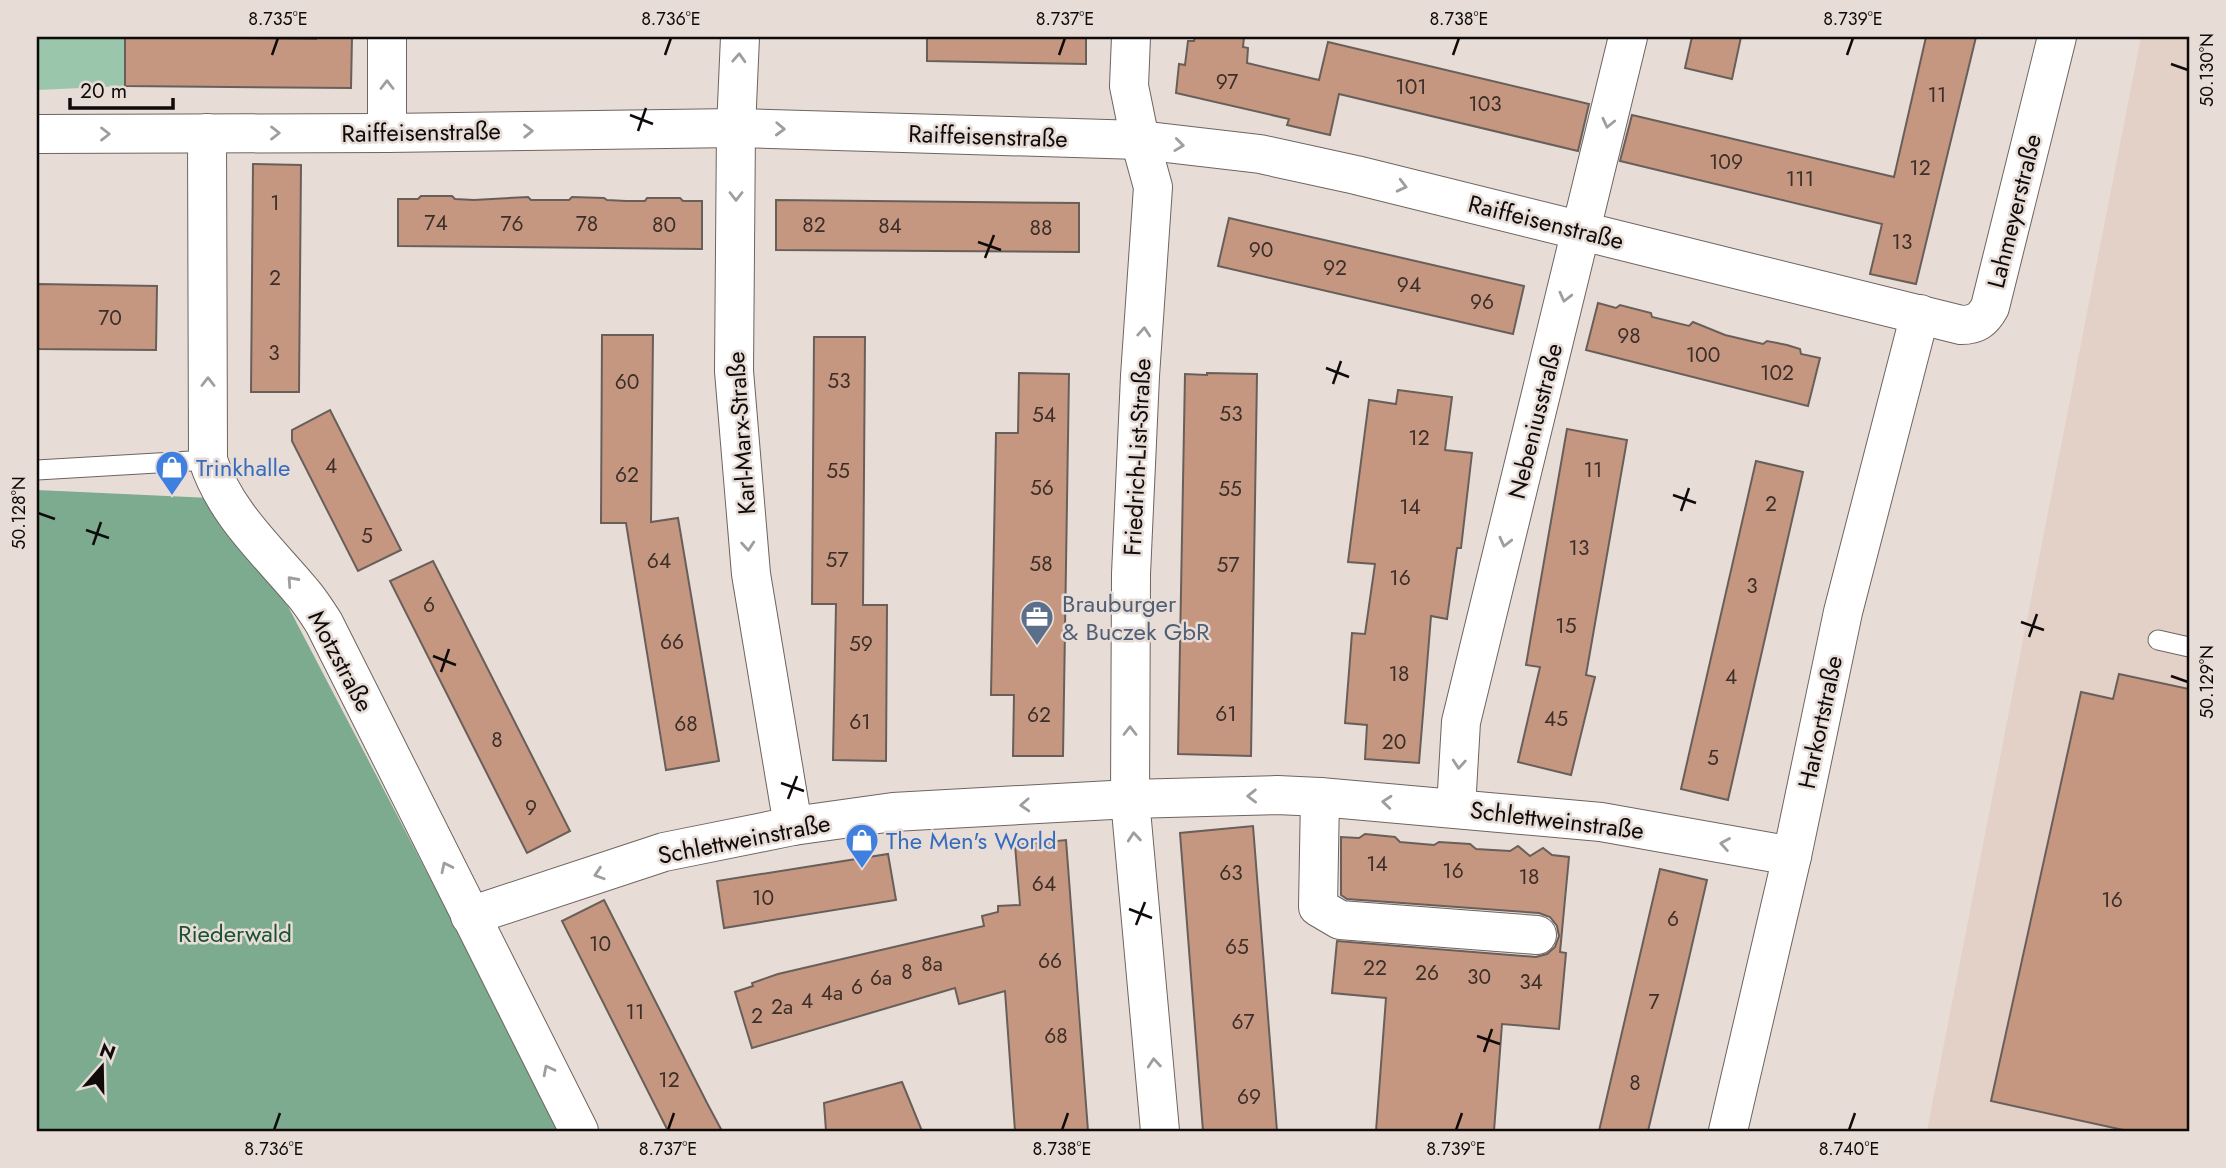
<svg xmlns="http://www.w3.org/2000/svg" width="2226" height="1168" font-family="Jost,sans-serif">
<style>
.built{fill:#e3d0c7}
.green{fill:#9ac6ab}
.forest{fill:#7cab8f}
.building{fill:#c59780;stroke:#695f5a;stroke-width:2}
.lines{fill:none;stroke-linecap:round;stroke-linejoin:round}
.lane-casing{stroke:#6e6460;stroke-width:21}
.street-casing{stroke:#6e6460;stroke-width:40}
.lane{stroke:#fff;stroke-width:19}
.street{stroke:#fff;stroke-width:38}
.oneway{stroke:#9f9d9d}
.ticks{fill:none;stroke:#0f0b0a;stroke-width:2.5}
.labels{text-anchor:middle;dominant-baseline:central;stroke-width:5;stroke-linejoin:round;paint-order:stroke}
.number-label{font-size:21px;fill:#3c2e28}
.street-label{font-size:24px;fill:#0f0b0a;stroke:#e7dcd6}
.shop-label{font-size:24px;fill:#366cbe;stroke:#e7dcd6;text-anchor:start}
.service-label{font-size:24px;fill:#4e5e75;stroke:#e7dcd6;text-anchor:start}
.park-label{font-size:24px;fill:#1a5236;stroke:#e7dcd6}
.neatline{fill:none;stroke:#0f0b0a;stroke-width:2.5}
.ticks-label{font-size:18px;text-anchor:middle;fill:#0f0b0a}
</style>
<rect width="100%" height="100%" fill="#e7dcd6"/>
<!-- built -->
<polygon class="built" points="2141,37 2189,37 2189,1131 1927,1131"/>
<!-- green -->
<polygon class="green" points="37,37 125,37 125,86 37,90"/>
<!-- forest -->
<polygon class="forest" points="37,490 232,499 562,1131 37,1131"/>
<!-- building -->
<g class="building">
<polygon points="125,37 316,39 316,37 352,37 351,88 125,86"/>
<polygon points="927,37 1086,37 1086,64 927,61"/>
<polygon points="1195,37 1244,37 1243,47 1248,48 1247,63 1319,80 1328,42 1589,104 1578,151 1339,94 1330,135 1287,125 1289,119 1176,93 1179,64 1185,65 1188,41 1194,41"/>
<polygon points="1692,37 1741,37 1732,79 1685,68"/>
<polygon points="1926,37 1976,37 1916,284 1870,274 1882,224 1620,161 1632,115 1894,177"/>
<polygon points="253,164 301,165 299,392 251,392"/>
<polygon points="421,196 452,196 455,199 474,200 528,197 531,200 569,200 572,197 604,198 607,200 626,201 645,201 647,198 680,198 683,201 702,201 702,249 398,246 398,199 418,199"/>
<polygon points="776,200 1079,203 1079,252 776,250"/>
<polygon points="1229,218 1524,286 1513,334 1218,266"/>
<polygon points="37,284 157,286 156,350 37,349"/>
<polygon points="1598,303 1616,308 1620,305 1651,313 1652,317 1689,326 1693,322 1725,335 1746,340 1763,344 1767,341 1787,345 1800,349 1801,354 1820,358 1808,406 1586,350"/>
<polygon points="602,335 653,335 651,522 678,518 719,761 666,770 626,523 601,523"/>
<polygon points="814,337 865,337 863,605 887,605 886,761 833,760 836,604 812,604"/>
<polygon points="1019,373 1069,374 1063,756 1013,756 1014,695 991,695 996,433 1018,433"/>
<polygon points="1207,373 1257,374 1251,756 1178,754 1185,374 1207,375"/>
<polygon points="1398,390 1452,397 1445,450 1472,453 1461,548 1457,548 1447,619 1431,616 1419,763 1365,759 1367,725 1345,723 1352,633 1365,634 1375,564 1348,562 1369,400 1396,404"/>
<polygon points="330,410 401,550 358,571 292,441 292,430"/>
<polygon points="1567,429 1627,440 1586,675 1595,677 1571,775 1518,762 1540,667 1526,665"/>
<polygon points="1756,461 1803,472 1728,800 1681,789"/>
<polygon points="433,561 570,831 527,853 390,581"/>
<polygon points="2119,674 2189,689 2189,1131 2128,1131 1991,1101 2081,692 2113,699"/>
<polygon points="1253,826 1277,1131 1203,1131 1180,833"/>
<polygon points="1365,834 1395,837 1400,842 1434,845 1439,842 1470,844 1476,849 1510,851 1518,846 1530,856 1543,848 1552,855 1569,857 1560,952 1566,953 1559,1029 1502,1024 1494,1131 1376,1131 1386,998 1332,993 1337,941 1536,957 1547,954 1555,947 1559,936 1557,926 1550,917 1539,913 1347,899 1341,895 1341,837 1359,838"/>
<polygon points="1066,840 1088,1131 1015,1131 1005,991 959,1004 955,988 752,1048 735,992 753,986 752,983 778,974 984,926 982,916 998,912 998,906 1020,905 1015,845"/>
<polygon points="888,854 896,900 724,928 717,881"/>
<polygon points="1660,869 1707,880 1686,971 1648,1131 1599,1131"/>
<polygon points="604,900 707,1103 722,1131 668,1131 562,921"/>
<polygon points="902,1082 922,1131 826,1131 824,1103"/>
</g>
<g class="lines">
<defs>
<g id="lane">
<polyline points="37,470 208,460"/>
<polyline points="2158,640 2189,647"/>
</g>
<g id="street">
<polyline points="740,37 736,128 734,371 751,574 793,826"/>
<polyline points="1131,37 1129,86 1140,140 1153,187 1140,376 1131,574 1130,799 1160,1131"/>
<path d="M207 133 208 460C225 513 267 550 302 592 310 601 317 612 324 623L579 1131"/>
<polyline points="387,133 387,37"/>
<path d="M37 134 387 133 736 128 1140 140 1260 154 1356 175 1961 325C1976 325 1983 320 1990 307L2057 37"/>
<polyline points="1320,797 1318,907 1340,920 1537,935"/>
<polyline points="1456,808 1461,722 1628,37"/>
<polyline points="470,916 664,852 793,826 893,812 1130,799 1277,795 1320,797 1601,822 1792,856"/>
<polyline points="1728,1131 1792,856 1843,612 1920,314"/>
</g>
</defs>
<!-- lane casing -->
<use href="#lane" class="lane-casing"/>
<!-- street casing -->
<use href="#street" class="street-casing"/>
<!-- lane -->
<use href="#lane" class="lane"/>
<!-- street -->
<use href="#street" class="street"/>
</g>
<!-- one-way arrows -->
<defs><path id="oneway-chevron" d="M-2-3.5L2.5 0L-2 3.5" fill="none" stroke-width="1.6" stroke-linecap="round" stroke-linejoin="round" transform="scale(1.75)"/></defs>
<g class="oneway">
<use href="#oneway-chevron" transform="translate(739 58) rotate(-87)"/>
<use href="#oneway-chevron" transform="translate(387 85) rotate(-90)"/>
<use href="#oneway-chevron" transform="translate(1608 123) rotate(103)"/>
<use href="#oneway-chevron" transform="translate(780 129) rotate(2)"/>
<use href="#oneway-chevron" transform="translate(528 131) rotate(-1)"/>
<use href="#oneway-chevron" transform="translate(275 133)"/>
<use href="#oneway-chevron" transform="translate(105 134)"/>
<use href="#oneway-chevron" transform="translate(1179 145) rotate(7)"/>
<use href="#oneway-chevron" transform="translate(1402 186) rotate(14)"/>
<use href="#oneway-chevron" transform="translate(736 196) rotate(90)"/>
<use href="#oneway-chevron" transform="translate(1565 297) rotate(104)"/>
<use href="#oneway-chevron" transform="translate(1144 332) rotate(-86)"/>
<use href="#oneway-chevron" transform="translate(208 382) rotate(-90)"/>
<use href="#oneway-chevron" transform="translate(1505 542) rotate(104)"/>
<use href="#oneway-chevron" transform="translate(748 546) rotate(85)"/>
<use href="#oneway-chevron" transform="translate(292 581) rotate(-132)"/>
<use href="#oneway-chevron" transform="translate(1130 731) rotate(-90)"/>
<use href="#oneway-chevron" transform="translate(1459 764) rotate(94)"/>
<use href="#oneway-chevron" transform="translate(1252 796) rotate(179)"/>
<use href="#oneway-chevron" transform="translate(1387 802) rotate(-175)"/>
<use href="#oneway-chevron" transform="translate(1025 805) rotate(177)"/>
<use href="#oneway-chevron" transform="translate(1134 837) rotate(-95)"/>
<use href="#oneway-chevron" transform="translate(1725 844) rotate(-170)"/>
<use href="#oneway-chevron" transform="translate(446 867) rotate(-116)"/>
<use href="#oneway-chevron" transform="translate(599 874) rotate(162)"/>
<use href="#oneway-chevron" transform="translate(1154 1063) rotate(-95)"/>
<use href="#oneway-chevron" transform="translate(548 1070) rotate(-117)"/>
</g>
<!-- ticks -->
<path class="ticks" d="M272 55 278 38M665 55 671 38M1059 55 1065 38M1453 55 1459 38M1847 55 1853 38M2171 64 2188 70M630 115 653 124M638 131 646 108M978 242 1001 250M985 258 994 235M1326 368 1349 377M1333 384 1341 361M1673 495 1696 503M1681 511 1689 488M38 513 55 519M86 530 109 538M93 545 101 522M2021 622 2044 630M2029 637 2037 614M433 656 456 665M441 672 449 649M2171 676 2188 682M781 783 804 791M788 799 797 776M1129 909 1152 918M1136 925 1145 902M1477 1036 1500 1044M1484 1052 1492 1029M274 1130 280 1113M668 1130 674 1113M1062 1130 1068 1113M1456 1130 1462 1113M1849 1130 1855 1113"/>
<!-- icons -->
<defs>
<symbol id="shop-pin" viewBox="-11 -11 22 30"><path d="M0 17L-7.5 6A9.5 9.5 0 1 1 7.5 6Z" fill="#3f7fe0" stroke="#e7dcd6"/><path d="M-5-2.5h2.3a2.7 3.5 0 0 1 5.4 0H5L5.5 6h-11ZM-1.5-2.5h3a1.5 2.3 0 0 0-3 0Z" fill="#fff"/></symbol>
<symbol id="office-pin" viewBox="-11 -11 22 30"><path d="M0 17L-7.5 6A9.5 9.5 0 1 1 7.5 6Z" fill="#5c6f8a" stroke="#e7dcd6"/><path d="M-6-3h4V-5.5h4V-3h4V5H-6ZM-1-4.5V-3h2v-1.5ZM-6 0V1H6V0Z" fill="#fff"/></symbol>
</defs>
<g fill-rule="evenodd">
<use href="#shop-pin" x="153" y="448" width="38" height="52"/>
<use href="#office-pin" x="1018" y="598" width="38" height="52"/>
<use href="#shop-pin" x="843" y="821" width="38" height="52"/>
</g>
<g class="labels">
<!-- number labels -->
<g class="number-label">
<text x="1227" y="82">97</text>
<text x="1411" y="87">101</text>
<text x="1937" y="95">11</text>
<text x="1485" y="104">103</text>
<text x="1726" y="162">109</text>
<text x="1920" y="168">12</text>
<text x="1800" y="179">111</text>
<text x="275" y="203">1</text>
<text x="436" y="223">74</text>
<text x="512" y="224">76</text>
<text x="587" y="224">78</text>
<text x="664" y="225">80</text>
<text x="814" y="225">82</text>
<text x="890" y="226">84</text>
<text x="1041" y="228">88</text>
<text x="1902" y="242">13</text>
<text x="1261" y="250">90</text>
<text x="1335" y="268">92</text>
<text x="275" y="278">2</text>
<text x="1409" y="285">94</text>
<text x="1482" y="302">96</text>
<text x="110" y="318">70</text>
<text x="1629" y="336">98</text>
<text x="274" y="353">3</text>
<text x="1703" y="355">100</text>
<text x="1777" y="373">102</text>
<text x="839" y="381">53</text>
<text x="627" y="382">60</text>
<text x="1231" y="414">53</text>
<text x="1044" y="415">54</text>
<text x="1419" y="438">12</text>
<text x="331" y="466">4</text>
<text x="1593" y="470">11</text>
<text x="838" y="471">55</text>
<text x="627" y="475">62</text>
<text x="1042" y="488">56</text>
<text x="1230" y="489">55</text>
<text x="1771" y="504">2</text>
<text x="1410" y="507">14</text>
<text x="367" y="536">5</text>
<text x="1579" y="548">13</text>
<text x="837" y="560">57</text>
<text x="659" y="561">64</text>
<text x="1041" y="564">58</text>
<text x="1228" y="565">57</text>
<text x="1400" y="578">16</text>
<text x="1752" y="586">3</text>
<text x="429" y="605">6</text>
<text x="1566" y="626">15</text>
<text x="672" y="642">66</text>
<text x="861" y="644">59</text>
<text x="1399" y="674">18</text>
<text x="1731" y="677">4</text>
<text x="1226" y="714">61</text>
<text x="1039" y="715">62</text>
<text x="1556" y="719">45</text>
<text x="860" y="722">61</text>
<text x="686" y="724">68</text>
<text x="497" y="740">8</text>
<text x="1394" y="742">20</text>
<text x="1713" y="758">5</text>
<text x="531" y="808">9</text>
<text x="1377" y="864">14</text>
<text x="1453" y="871">16</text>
<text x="1231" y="873">63</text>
<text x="1529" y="877">18</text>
<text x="1044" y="884">64</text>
<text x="763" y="898">10</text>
<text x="2112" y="900">16</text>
<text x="1673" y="919">6</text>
<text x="600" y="944">10</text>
<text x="1237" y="947">65</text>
<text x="1050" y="961">66</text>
<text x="932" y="964">8a</text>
<text x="1375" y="968">22</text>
<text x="907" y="972">8</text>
<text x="1427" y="973">26</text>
<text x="1479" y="977">30</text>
<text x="881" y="978">6a</text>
<text x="1531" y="982">34</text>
<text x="857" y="987">6</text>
<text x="832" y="993">4a</text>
<text x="807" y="1001">4</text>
<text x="1654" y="1002">7</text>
<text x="782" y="1007">2a</text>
<text x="635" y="1012">11</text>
<text x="757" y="1016">2</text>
<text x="1243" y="1022">67</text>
<text x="1056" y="1036">68</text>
<text x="669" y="1080">12</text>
<text x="1635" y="1083">8</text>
<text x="1249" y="1097">69</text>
</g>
<!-- street labels -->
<g class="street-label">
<text transform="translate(421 132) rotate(-1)">Raiffeisenstraße</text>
<text transform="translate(988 136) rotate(2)">Raiffeisenstraße</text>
<text transform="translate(2014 211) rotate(-76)">Lahmeyerstraße</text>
<text transform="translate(1546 222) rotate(14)">Raiffeisenstraße</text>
<text transform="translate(1535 421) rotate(-76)">Nebeniusstraße</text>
<text transform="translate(741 433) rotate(-94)">Karl-Marx-Straße</text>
<text transform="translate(1137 457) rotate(-87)">Friedrich-List-Straße</text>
<text transform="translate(341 661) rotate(62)">Motzstraße</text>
<text transform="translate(1820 722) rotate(-78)">Harkortstraße</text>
<text transform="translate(1557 820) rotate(7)">Schlettweinstraße</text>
<text transform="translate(744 839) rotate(-11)">Schlettweinstraße</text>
</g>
<!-- shop labels -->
<g class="shop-label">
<text x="196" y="467">Trinkhalle</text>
<text x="886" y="840">The Men's World</text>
</g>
<!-- service labels -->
<g class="service-label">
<text x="1062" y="603">Brauburger<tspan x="1062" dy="28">&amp; Buczek GbR</tspan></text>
</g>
<!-- park labels -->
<g class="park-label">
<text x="235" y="933">Riederwald</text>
</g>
</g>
<!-- border -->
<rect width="2226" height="1168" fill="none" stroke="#e7dcd6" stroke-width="77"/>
<!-- north arrow -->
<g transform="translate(102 1067) rotate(20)" stroke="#e7dcd6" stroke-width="5" paint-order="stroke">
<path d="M0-5L12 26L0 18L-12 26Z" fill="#0f0b0a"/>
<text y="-10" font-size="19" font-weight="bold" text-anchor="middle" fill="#0f0b0a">N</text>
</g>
<!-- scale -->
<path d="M70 98v10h103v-10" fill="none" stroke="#0f0b0a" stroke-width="3.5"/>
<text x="80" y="98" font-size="21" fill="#0f0b0a" stroke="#e7dcd6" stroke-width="5" paint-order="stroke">20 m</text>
<rect x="38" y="38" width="2150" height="1092" class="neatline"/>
<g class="ticks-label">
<text x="278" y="25">8.735°E</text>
<text x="671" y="25">8.736°E</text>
<text x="1065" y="25">8.737°E</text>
<text x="1459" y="25">8.738°E</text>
<text x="1853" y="25">8.739°E</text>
<text transform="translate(2207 70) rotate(-90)" y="6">50.130°N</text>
<text transform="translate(19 513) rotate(-90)" y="6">50.128°N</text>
<text transform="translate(2207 682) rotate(-90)" y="6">50.129°N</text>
<text x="274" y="1155">8.736°E</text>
<text x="668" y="1155">8.737°E</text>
<text x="1062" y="1155">8.738°E</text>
<text x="1456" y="1155">8.739°E</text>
<text x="1849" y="1155">8.740°E</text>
</g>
</svg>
